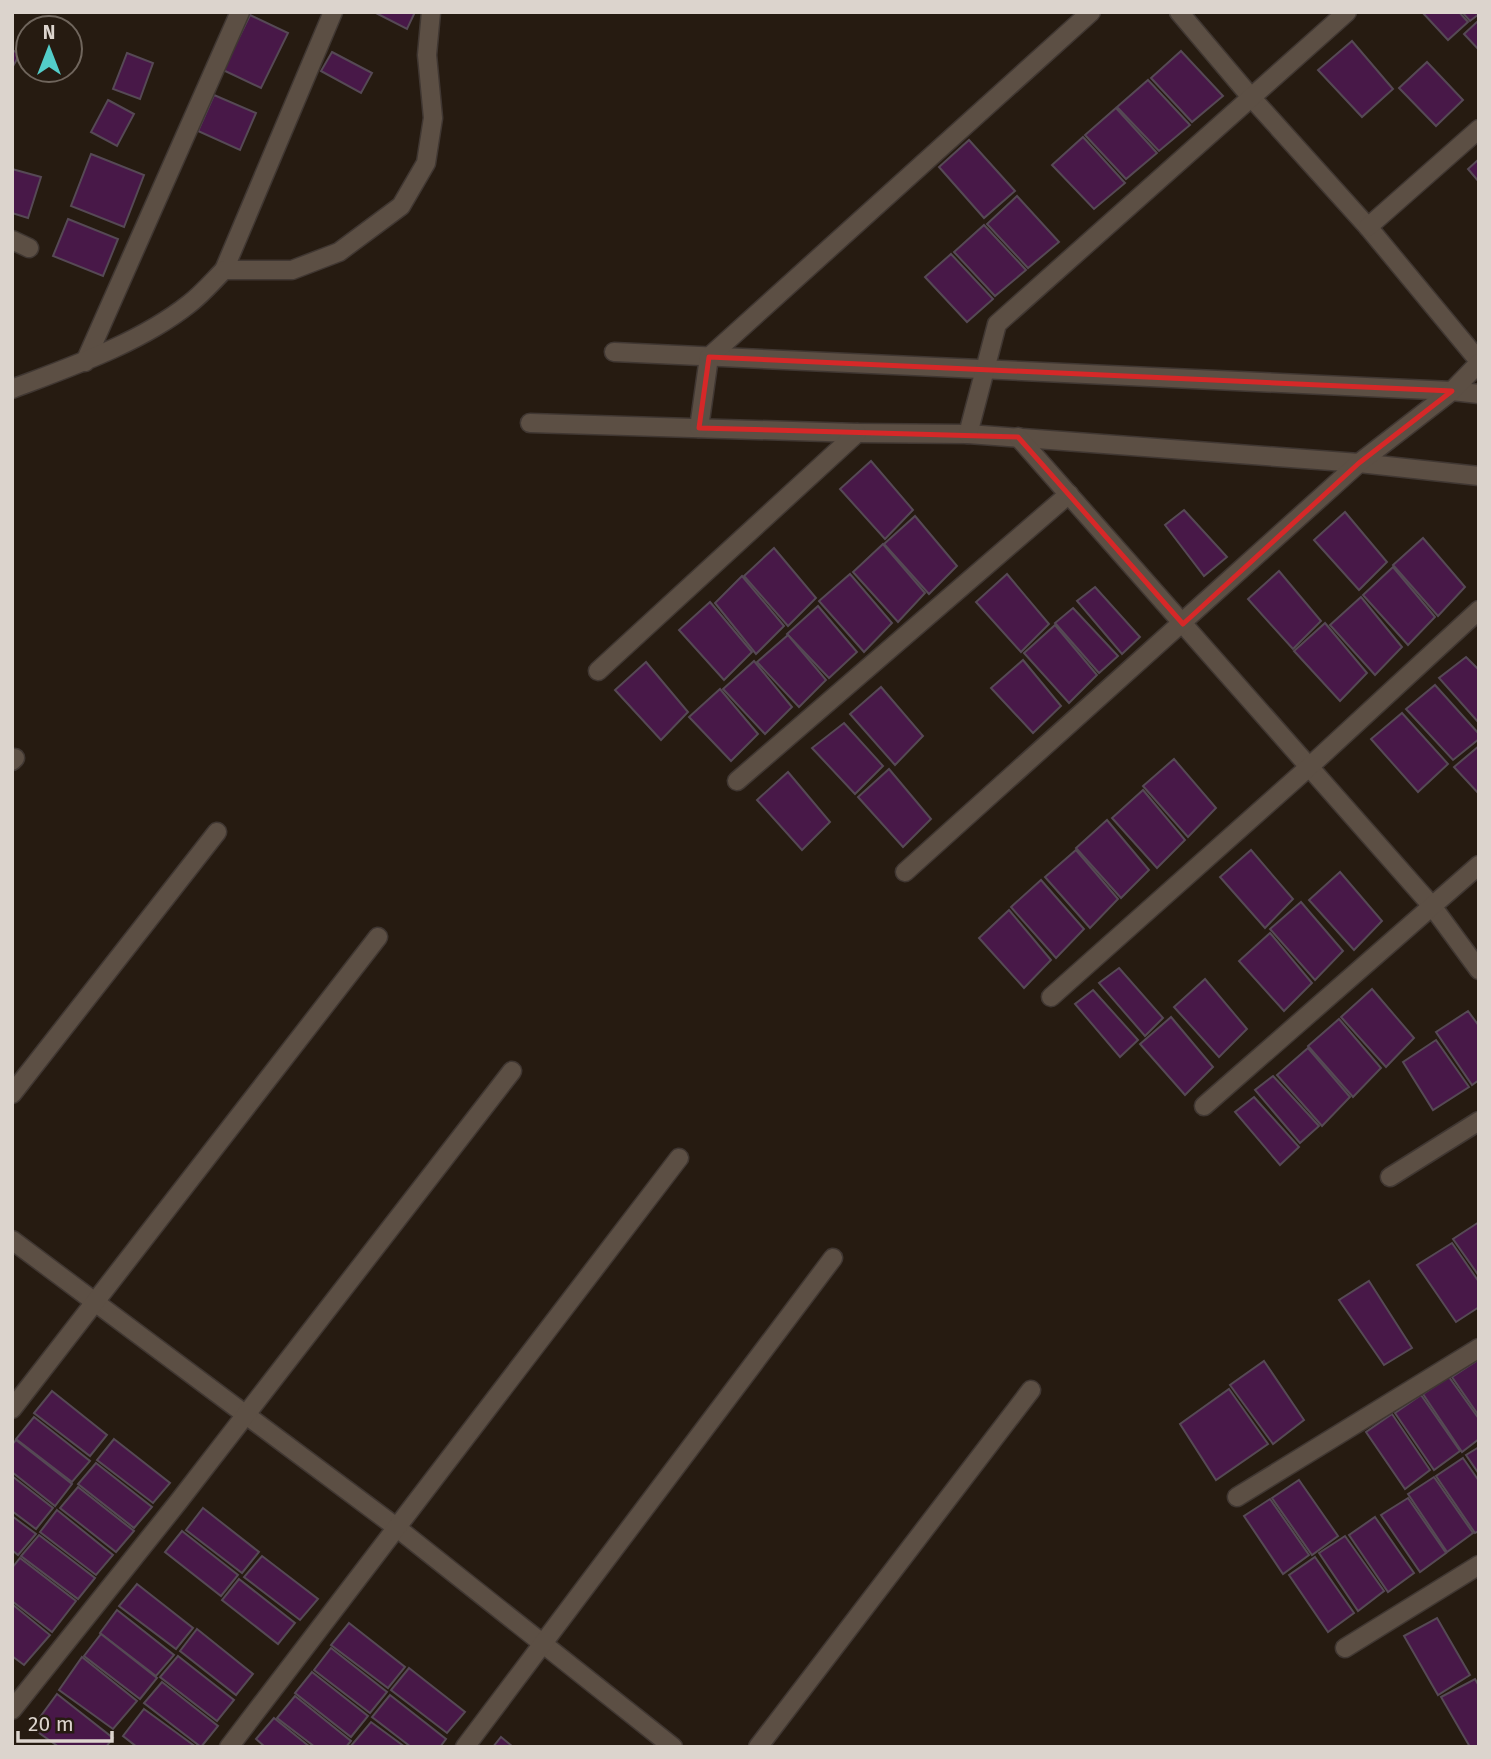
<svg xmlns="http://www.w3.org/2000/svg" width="1491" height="1759" font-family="'Fira Sans',sans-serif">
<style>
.building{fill:#481848;stroke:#564955;stroke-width:2}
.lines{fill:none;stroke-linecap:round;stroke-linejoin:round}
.street-casing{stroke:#403732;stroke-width:21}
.street{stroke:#5c4f44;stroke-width:18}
.marked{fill:none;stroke:#d62828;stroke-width:5;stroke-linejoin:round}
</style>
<rect width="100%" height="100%" fill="#261b11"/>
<!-- building -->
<g class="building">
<polygon points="374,12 415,12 407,29"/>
<polygon points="1422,12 1459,12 1468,22 1448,40"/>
<polygon points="1462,12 1479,12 1479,14 1470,21"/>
<polygon points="250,15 288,33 261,88 223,70"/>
<polygon points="1479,20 1479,50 1464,34"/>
<polygon points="1352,41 1393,89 1362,117 1318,70"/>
<polygon points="12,50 20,54 12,68"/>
<polygon points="1181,51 1223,96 1192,122 1151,78"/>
<polygon points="332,52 372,73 361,93 321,71"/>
<polygon points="127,53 153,63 140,99 113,89"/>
<polygon points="1427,62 1463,100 1436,126 1399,88"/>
<polygon points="1148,80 1190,125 1159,151 1117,107"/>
<polygon points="214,95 256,113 240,150 198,131"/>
<polygon points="108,100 134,114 117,146 91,132"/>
<polygon points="1116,108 1157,153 1126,179 1085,135"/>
<polygon points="1083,137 1125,183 1094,209 1052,165"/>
<polygon points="969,140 1015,191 984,218 939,167"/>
<polygon points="91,154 144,175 124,227 71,206"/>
<polygon points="1479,159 1479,182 1468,169"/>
<polygon points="12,169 41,177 28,218 12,213"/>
<polygon points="1017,196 1059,242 1028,268 987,224"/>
<polygon points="68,219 118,239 103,276 53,256"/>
<polygon points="984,225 1026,270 995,296 954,252"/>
<polygon points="951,254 993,299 967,322 925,277"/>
<polygon points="871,461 913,510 885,539 840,489"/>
<polygon points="1184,510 1227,557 1204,576 1165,525"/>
<polygon points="1345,512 1387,562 1359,590 1314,540"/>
<polygon points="915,516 957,566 929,594 884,544"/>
<polygon points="1423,538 1465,587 1438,616 1393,565"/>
<polygon points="883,544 925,593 898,622 853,572"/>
<polygon points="774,548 816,598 788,626 744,576"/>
<polygon points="1393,567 1435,617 1408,645 1363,595"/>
<polygon points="1279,571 1321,621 1293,649 1248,599"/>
<polygon points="850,574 892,623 864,652 819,601"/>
<polygon points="1007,574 1049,624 1021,652 976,602"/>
<polygon points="742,576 784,626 756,654 715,603"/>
<polygon points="1095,587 1140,637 1122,654 1077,601"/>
<polygon points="1361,597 1402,647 1375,675 1330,625"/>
<polygon points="710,602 752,652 724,680 679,630"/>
<polygon points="818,606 857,652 829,678 787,634"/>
<polygon points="1073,608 1118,656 1099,673 1055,623"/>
<polygon points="1325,623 1367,673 1340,701 1294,651"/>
<polygon points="1055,625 1097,675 1069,703 1024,653"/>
<polygon points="788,635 826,680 799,707 757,662"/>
<polygon points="1466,657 1479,670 1479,723 1439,678"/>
<polygon points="1023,660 1061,706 1033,733 991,688"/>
<polygon points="754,661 792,707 765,734 723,689"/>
<polygon points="646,662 688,712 661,740 615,690"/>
<polygon points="1435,685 1479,734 1479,739 1453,760 1406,709"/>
<polygon points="881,687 923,736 895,765 850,714"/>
<polygon points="720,689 758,734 731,761 689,717"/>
<polygon points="1402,713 1448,764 1418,792 1371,739"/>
<polygon points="844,723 883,766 855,794 812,748"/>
<polygon points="1479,746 1479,794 1454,767"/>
<polygon points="1174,759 1216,808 1188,837 1143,786"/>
<polygon points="889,769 931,819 903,847 858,797"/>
<polygon points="788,772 830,822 802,850 757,800"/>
<polygon points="1143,790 1185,840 1157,868 1112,818"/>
<polygon points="1107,820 1149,870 1121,898 1076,848"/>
<polygon points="1076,850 1118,899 1090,928 1045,877"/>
<polygon points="1251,850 1293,899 1265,928 1220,877"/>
<polygon points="1340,872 1382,921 1354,950 1309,900"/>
<polygon points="1041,880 1084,929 1056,958 1011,907"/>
<polygon points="1301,902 1343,951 1315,980 1270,929"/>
<polygon points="1009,910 1051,960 1024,988 979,938"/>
<polygon points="1270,933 1312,983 1284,1011 1239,961"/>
<polygon points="1119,968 1163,1018 1145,1036 1099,983"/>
<polygon points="1205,979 1247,1029 1219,1057 1174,1007"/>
<polygon points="1372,989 1414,1038 1386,1067 1341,1017"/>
<polygon points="1093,990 1138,1040 1120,1057 1075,1004"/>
<polygon points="1468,1011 1479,1026 1479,1080 1472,1085 1436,1032"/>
<polygon points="1171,1017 1213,1067 1185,1095 1140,1044"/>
<polygon points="1339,1019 1381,1068 1353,1097 1308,1046"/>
<polygon points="1436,1040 1469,1087 1433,1110 1403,1062"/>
<polygon points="1308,1048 1350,1097 1322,1126 1277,1075"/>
<polygon points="1273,1076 1319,1126 1300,1143 1255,1090"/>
<polygon points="1254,1097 1299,1147 1280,1165 1235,1112"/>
<polygon points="1479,1222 1479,1276 1453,1239"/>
<polygon points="1452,1243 1479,1282 1479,1307 1456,1322 1417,1265"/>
<polygon points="1369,1281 1412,1348 1384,1365 1339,1300"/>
<polygon points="1478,1360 1479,1360 1479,1416 1452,1377"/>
<polygon points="1264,1361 1304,1420 1273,1444 1230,1385"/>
<polygon points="1449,1377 1479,1419 1479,1439 1462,1452 1423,1394"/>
<polygon points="1229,1389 1268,1444 1216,1480 1180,1424"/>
<polygon points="52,1391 107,1435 90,1456 34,1413"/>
<polygon points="1421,1395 1460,1451 1434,1470 1395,1413"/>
<polygon points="1392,1414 1430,1470 1405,1489 1366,1432"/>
<polygon points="34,1417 90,1461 72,1482 16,1439"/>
<polygon points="114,1439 170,1483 153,1503 97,1460"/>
<polygon points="16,1440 72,1484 55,1506 12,1472 12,1445"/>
<polygon points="1479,1447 1479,1474 1466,1455"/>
<polygon points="1463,1458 1479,1481 1479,1531 1475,1533 1436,1476"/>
<polygon points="96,1463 152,1507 134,1528 78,1484"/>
<polygon points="12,1476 53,1508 36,1529 12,1511"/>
<polygon points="1434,1477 1473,1533 1447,1552 1408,1494"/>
<polygon points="1299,1480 1338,1536 1312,1555 1272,1498"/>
<polygon points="78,1487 134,1531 116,1552 60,1508"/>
<polygon points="1408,1498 1446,1553 1420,1572 1381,1515"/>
<polygon points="1270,1499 1309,1555 1283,1574 1244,1516"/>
<polygon points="203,1508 259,1552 242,1573 186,1530"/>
<polygon points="57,1510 113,1555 96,1575 40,1532"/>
<polygon points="12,1516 36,1534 18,1555 12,1550"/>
<polygon points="1375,1517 1414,1573 1388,1592 1349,1535"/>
<polygon points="182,1531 238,1575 221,1596 165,1552"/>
<polygon points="39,1535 95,1578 78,1599 21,1556"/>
<polygon points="1345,1536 1384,1591 1358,1611 1319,1553"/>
<polygon points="262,1556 318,1599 300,1620 244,1577"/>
<polygon points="1315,1557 1354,1613 1328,1632 1289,1575"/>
<polygon points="20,1558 76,1601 52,1632 12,1601 12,1568"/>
<polygon points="239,1579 295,1623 278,1644 222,1600"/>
<polygon points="137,1584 193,1628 176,1649 119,1606"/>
<polygon points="12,1604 50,1635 24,1665 12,1656"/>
<polygon points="117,1610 174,1655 156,1676 100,1633"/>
<polygon points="1437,1618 1470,1675 1438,1695 1404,1636"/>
<polygon points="349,1623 405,1667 388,1688 331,1645"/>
<polygon points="197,1629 253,1674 236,1695 180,1651"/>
<polygon points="101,1634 157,1678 140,1699 84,1656"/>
<polygon points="331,1648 387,1692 370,1713 314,1670"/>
<polygon points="178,1656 234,1700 217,1721 160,1677"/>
<polygon points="82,1657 137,1701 113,1729 59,1690"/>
<polygon points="409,1668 465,1712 447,1733 391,1690"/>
<polygon points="312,1672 368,1716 351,1737 295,1693"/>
<polygon points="1475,1679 1479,1686 1479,1747 1470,1747 1441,1697"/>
<polygon points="162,1682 218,1726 201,1747 144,1703"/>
<polygon points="57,1694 113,1738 106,1747 59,1747 32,1728"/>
<polygon points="390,1695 446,1739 440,1747 411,1747 372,1717"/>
<polygon points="295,1696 351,1741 346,1747 315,1747 277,1718"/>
<polygon points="144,1709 196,1747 137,1747 123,1736"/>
<polygon points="274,1718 310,1747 265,1747 256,1739"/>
<polygon points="371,1722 405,1747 350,1747"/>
<polygon points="501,1737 513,1747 493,1747"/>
</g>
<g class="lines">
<defs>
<g id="street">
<polyline points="1179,12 1250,96 1368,227 1479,361"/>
<polyline points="1368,227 1479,129"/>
<polyline points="12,240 29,248"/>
<polyline points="224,270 333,12"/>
<polyline points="614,352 1452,391 1479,394"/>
<polyline points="85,362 240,12"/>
<path d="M12 389C70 367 140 343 189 304 202 294 213 281 224 270H292L339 252 401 206 426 163 433 118 427 55 431 12"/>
<polyline points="530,423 857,433 968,434 1359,463 1479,476"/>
<polyline points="699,428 709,357 1091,12"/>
<polyline points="968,434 997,324 1347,12"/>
<polyline points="1018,437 1432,906 1479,970"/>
<polyline points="598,671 857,433"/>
<polyline points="12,761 15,758"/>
<polyline points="737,781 1069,494"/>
<polyline points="905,872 1359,463 1452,391 1479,363"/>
<polyline points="1051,997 1309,767 1479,610"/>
<polyline points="12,1094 217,832"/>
<polyline points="1204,1106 1479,865"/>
<polyline points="1390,1177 1479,1121"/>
<polyline points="12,1240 396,1527 673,1747"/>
<polyline points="12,1409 378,937"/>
<polyline points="1237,1497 1479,1348"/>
<polyline points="1345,1648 1479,1565"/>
<polyline points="12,1710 179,1501 512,1071"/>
<polyline points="229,1747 679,1158"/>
<polyline points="465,1747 833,1258"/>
<polyline points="758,1747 1031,1390"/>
</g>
</defs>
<!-- street casing -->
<use href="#street" class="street-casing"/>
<!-- street -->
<use href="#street" class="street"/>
</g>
<!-- marked area -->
<path class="marked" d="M709 357 1452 391 1359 463 1183 624 1018 437 699 428Z"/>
<!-- border -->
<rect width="1491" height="1759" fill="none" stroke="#dcd4cd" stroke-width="28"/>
<!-- north arrow -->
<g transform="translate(49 49)"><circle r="33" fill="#261b11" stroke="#6f655c" stroke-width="2"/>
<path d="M0-5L12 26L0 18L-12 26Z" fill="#53cdc9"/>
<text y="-10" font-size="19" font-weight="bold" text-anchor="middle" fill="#dcd4cd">N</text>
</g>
<!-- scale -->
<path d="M18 1731v10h94v-10" fill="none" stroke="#dcd4cd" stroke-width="3.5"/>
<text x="28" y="1731" font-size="21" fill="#dcd4cd" stroke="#261b11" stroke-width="5" paint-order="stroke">20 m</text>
</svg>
